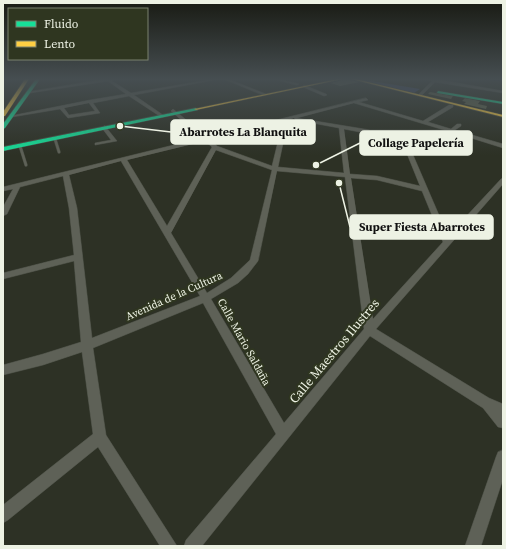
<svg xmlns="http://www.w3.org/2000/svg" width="506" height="549" font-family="'Source Serif 4',serif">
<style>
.green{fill:#3f4e7e}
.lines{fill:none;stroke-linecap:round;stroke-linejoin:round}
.stream{stroke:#0d0e4b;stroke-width:1.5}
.building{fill:#5e654e}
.lane-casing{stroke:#484c42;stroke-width:3.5}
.street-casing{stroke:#484c42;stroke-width:1}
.fast-casing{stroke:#484c42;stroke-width:1}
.slow-casing{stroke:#484c42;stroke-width:1}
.lane{stroke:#5e6157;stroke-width:2.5}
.street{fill:#5e6157;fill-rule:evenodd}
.fast{fill:#16e098;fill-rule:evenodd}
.slow{fill:#ffcf43;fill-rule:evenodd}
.labels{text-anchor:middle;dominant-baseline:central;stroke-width:4;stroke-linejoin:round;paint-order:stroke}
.street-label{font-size:11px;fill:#edf2e4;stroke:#2f3620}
.near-street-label{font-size:13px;fill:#edf2e4;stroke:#2f3620}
.leader{fill:none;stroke:#edf2e4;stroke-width:1.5}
.callout-dot{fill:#edf2e4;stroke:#2f3620;stroke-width:1.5}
.callout{fill:#edf2e4;stroke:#edf2e4;stroke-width:1.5}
.callout-label{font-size:12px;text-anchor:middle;font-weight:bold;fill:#111}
</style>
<rect width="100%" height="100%" fill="#2d3125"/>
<!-- green -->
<polygon class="green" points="356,79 360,79 420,89 414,93"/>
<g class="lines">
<!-- stream -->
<polyline class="stream" points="482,79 503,81"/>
</g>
<!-- building -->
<g class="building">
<polygon points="345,79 359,82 340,86 331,83"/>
<polygon points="430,92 453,96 451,99 428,94"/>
<polygon points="465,98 480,101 478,104 487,106 486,109 464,104 466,102 462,101"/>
</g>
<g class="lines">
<defs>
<g id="lane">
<polyline points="55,139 59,152"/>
<polyline points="20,146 26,165"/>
</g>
<g id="street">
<path d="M105 79H117L112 81 131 93 214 79H219L134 95 163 115V117H161L129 96 93 103 100 113 68 118 60 109 12 117 10 116 90 100 126 94 108 81 30 93 28 92ZM89 103 95 111 69 115 64 108Z"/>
<polygon points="224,79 228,79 266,94 263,95"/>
<polygon points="274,79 279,79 299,84 297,85"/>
<polygon points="424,79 435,79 503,91 503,93 435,82 421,96 419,96 419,94 432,81"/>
<polygon points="304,85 326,94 327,95 324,96 303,87"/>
<path d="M366 98 368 100 359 102 423 121 449 105H453V107L428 122 451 129 457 124H461V126L455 130 503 144V148L452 132 404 134 448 236 501 179 503 178V184L376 329 489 398 503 404V428L498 427 483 408 370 336 202 546H184L186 540 276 434 203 303 93 348 106 435 177 546H160L98 447 8 520 3 523V505L93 434 82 352 43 365 3 375V365L43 354 81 342 74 261 3 279V273L74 255 69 208 63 176 20 187 7 214 3 216V207L13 189 3 191V187L202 138 171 111 173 109 207 137ZM354 103 444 130H370L297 118ZM294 118 296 120 339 128 344 173 278 167 288 120ZM283 121 272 166 217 146 210 139ZM344 129 370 134H399L420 186 377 176 350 174ZM205 141 212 147 167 226 127 160ZM216 150 272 170 250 260 231 278 207 293 171 233ZM121 161 200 296 92 338 77 208 69 175ZM277 171 345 177 364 329 284 423 211 299 238 283 248 274 258 261ZM351 178 377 180 422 191 443 242 373 319Z"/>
<polygon points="105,126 117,141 95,145 95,143 111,140 102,128"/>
<polygon points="503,450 503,479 481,546 465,546 496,457 498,452"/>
</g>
<g id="fast">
<polygon points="36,79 40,79 5,128 3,129 3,124"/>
<polygon points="438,91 503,102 503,104 437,93"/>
<polygon points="196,108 198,110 3,151 3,147"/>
</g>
<g id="slow">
<polygon points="25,79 29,79 5,116 3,116 3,112"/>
<polygon points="338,79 343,79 196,110 194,109"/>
<polygon points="351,79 356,79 503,115 503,117"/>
</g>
</defs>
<!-- lane casing -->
<use href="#lane" class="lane-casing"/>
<!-- street casing -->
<use href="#street" class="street-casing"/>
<!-- fast casing -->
<use href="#fast" class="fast-casing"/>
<!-- slow casing -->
<use href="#slow" class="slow-casing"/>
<!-- lane -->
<use href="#lane" class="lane"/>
<!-- street -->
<use href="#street" class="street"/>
<!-- fast -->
<use href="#fast" class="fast"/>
<!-- slow -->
<use href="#slow" class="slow"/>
</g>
<!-- sky -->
<linearGradient id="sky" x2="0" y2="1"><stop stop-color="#191b14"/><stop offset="0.51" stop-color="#464e51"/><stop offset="1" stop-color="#464e51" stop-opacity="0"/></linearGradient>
<rect width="506" height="155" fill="url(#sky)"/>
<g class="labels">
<!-- street labels -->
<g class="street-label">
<text transform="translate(174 296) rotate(-24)">Avenida de la Cultura</text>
<text transform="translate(244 342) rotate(61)">Calle Mario Saldaña</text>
</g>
<!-- near-street labels -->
<g class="near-street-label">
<text transform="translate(334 351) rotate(-50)">Calle Maestros Ilustres</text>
</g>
</g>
<!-- callouts -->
<path class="leader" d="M120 126L171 132M316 165L360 143M339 183L350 227"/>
<g class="callout-dot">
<circle cx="120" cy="126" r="4"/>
<circle cx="316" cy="165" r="4"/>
<circle cx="339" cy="183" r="4"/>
</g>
<g class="callout">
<rect x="171" y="120" width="144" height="24" rx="4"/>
<rect x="360" y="131" width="112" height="24" rx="4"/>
<rect x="350" y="215" width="143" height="24" rx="4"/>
</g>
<g class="callout-label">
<text x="243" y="136">Abarrotes La Blanquita</text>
<text x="416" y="147">Collage Papelería</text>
<text x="422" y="231">Super Fiesta Abarrotes</text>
</g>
<!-- border -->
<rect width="506" height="549" fill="none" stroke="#edf2e4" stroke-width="8"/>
<!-- legend -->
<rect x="8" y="8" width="140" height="52" fill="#2f3620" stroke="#7b816e"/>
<rect x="16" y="21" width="20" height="6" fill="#16e098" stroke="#7b816e"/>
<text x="44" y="28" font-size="12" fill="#edf2e4">Fluido</text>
<rect x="16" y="41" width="20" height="6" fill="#ffcf43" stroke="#7b816e"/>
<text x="44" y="48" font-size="12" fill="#edf2e4">Lento</text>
</svg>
